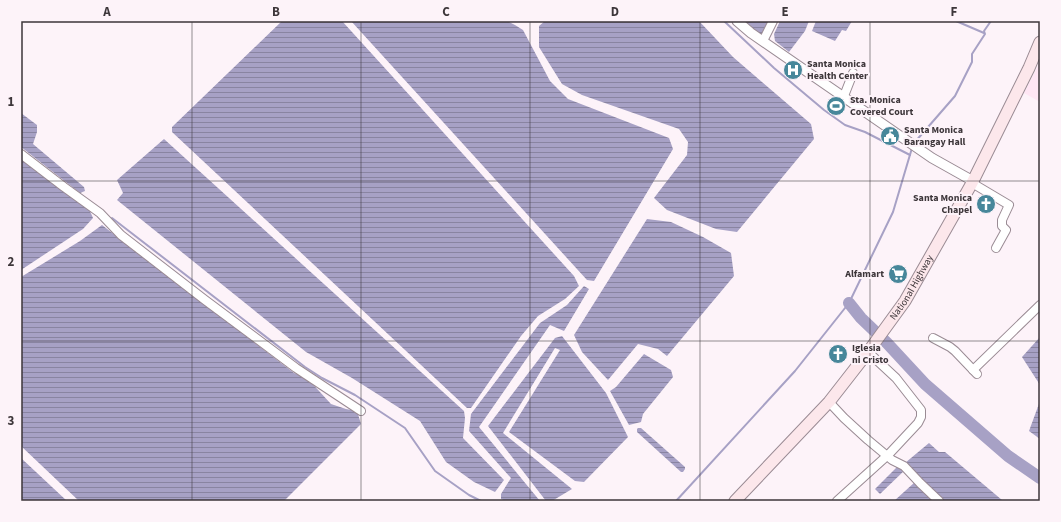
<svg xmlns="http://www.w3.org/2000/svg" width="1061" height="522" font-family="'Source Sans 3',sans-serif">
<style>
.built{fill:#ffe6f4}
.water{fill:url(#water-rules)}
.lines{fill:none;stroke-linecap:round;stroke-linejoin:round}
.stream{stroke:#a7a1c5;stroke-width:2}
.river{stroke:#a7a1c5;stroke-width:12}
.minor-casing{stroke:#9a8b94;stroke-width:10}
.tertiary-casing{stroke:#9a8b94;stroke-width:11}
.secondary-casing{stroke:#9a8b94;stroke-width:13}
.minor{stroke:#fff;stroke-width:8}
.tertiary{stroke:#fff;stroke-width:9}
.secondary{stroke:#fce7eb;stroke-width:11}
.grid{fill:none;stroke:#3d363a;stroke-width:1;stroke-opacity:0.55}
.labels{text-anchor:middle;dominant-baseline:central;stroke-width:4;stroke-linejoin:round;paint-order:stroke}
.poi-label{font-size:10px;font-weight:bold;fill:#3d363a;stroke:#fdf3f9;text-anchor:start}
.street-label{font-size:10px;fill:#3d363a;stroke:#fdf3f9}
.neatline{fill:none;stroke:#3d363a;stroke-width:1.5}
.grid-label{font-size:13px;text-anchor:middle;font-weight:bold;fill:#3d363a}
</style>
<defs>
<pattern id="water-rules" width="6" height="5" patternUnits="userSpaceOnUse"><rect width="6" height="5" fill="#a7a1c5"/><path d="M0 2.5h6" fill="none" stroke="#8984a1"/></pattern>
</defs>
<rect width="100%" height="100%" fill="#fdf3f9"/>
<!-- built -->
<polygon class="built" points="1040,62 1040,102 1024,93"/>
<!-- water -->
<g class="water">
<polygon points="282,21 342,21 574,276 579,286 565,299 538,316 521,336 471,408 467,408 172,132 172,127"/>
<polygon points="351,21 507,21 515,25 523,30 550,81 568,99 669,138 673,149 594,281 587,280"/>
<polygon points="545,21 699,21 733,57 811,124 814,139 737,232 716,229 667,210 654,198 687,155 688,142 679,129 582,95 562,84 539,47 539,26"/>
<polygon points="744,21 768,21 761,35 752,30"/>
<polygon points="780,21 809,21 805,31 789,52 775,41 774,34"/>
<polygon points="816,21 852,21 846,31 842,30 835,41 812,31"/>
<polygon points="21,113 37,125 37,132 33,144 84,187 85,191 80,193 21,147"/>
<polygon points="164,139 464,411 465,418 463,438 504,480 495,492 474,482 446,462 420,421 352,378 306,352 117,200 123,193 117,180"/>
<polygon points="21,159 89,209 93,218 83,229 21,270"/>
<polygon points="647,219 671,222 703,237 731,253 734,276 667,356 658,349 638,344 608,380 582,352 574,335"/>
<polygon points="102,225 294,373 308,379 331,404 346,409 357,411 361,424 284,501 79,501 21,446 21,277 80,241"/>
<polygon points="584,286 589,289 564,331 550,325 479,427 540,501 506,501 501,499 501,494 511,478 469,431 471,414 540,323 567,305"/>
<polygon points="562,336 606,393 628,437 584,482 575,481 509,432 560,350 555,348 503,433 572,489 552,501 546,501 488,426 555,338"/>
<polygon points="1040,337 1040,385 1022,357"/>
<polygon points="644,354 671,370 673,377 643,414 641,422 629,425 610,391 616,387"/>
<polygon points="1040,401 1040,439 1029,431"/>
<polygon points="638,428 641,428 685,467 685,469 683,472 681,472 637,432 637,429"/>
<polygon points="929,443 939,452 945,452 1002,500 1001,501 941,501 905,463"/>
<polygon points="21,458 67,501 21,501"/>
<polygon points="897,467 906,469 880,494 875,489"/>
<polygon points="915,482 937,501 894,501"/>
</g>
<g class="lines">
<!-- stream -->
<g class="stream">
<polyline points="724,21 774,68 824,110 845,125 865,132 910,155"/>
<polyline points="956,21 984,33"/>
<polyline points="915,142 955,96 972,62 972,54 985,34 984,31 991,21"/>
<polyline points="112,218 305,367 322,378 355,395 405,428 435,471 469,495 481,501"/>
<polyline points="676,501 795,371 849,303 893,212 912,148"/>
</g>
<!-- river -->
<polyline class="river" points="849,303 861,318 887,343 925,384 1008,456 1040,478"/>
<defs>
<g id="minor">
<polyline points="763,41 773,21"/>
<polyline points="844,96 853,73"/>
<polyline points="21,154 64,187 100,213 121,235 205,300 296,368 361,411"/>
<polyline points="972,183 1009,205 1002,220 1002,226 1006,230 996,248"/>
<polyline points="933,338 950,347 955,351 977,374"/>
<polyline points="973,370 1040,305"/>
<polyline points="829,402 844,418 868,440 892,460 904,466 920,483 939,501"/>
<polyline points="837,501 889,454 918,423 921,417 921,410 896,378 868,352"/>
</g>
<polyline id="tertiary" points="737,21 751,33 932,158 973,181"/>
<g id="secondary">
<path id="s1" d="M735 501 829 402 868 352 905 301 972 183 1029 68 1040 42"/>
</g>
</defs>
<!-- minor casing -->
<use href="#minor" class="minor-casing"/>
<!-- tertiary casing -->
<use href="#tertiary" class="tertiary-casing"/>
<!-- secondary casing -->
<use href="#secondary" class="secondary-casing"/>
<!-- minor -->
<use href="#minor" class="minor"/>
<!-- tertiary -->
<use href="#tertiary" class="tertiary"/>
<!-- secondary -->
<use href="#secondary" class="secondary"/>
</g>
<!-- grid -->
<path class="grid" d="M192 21V501M361 21V501M530 21V501M700 21V501M870 21V501M21 181H1040M21 341H1040"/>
<!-- icons -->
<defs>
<symbol id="hospital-disc" viewBox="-11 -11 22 22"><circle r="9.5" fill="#47879a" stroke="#fdf3f9"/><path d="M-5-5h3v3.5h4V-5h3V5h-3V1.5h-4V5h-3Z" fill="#fff"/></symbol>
<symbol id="stadium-disc" viewBox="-11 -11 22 22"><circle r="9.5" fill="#47879a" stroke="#fdf3f9"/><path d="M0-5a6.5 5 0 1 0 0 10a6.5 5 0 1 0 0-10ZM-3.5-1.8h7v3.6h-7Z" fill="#fff"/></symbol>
<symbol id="civic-disc" viewBox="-11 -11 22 22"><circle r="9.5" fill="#47879a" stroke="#fdf3f9"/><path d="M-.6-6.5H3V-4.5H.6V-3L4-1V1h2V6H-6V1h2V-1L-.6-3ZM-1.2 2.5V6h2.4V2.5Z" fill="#fff"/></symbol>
<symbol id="church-disc" viewBox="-11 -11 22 22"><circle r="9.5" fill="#47879a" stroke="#fdf3f9"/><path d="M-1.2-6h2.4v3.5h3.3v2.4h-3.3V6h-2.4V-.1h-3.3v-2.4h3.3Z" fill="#fff"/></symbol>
<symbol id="supermarket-disc" viewBox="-11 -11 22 22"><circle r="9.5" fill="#47879a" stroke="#fdf3f9"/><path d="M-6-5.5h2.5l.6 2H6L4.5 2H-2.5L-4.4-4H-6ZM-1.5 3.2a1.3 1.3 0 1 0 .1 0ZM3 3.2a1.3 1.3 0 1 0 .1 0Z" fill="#fff"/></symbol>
</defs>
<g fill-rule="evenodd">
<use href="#hospital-disc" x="782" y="59" width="22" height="22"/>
<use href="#stadium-disc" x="825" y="95" width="22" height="22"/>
<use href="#civic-disc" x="879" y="125" width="22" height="22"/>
<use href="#church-disc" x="975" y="193" width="22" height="22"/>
<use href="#supermarket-disc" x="887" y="263" width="22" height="22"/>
<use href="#church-disc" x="827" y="343" width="22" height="22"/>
</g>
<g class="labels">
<!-- poi labels -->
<g class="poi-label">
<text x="807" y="64">Santa Monica<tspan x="807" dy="12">Health Center</tspan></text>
<text x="850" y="100">Sta. Monica<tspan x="850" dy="12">Covered Court</tspan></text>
<text x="904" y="130">Santa Monica<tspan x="904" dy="12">Barangay Hall</tspan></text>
<text x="972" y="198" text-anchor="end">Santa Monica<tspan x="972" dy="12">Chapel</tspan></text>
<text x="884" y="274" text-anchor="end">Alfamart</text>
<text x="852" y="348">Iglesia<tspan x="852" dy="12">ni Cristo</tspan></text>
</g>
<!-- street labels -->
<g class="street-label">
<text stroke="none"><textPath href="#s1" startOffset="278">National Highway</textPath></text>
</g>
</g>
<!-- border -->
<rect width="1061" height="522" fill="none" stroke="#fdf3f9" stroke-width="44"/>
<rect x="22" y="22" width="1017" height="478" class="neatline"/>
<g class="grid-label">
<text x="107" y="16">A</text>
<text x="276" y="16">B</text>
<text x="446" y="16">C</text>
<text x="615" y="16">D</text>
<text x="785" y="16">E</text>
<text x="954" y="16">F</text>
<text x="11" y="106">1</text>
<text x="11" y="266">2</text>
<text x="11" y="425">3</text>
</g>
</svg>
